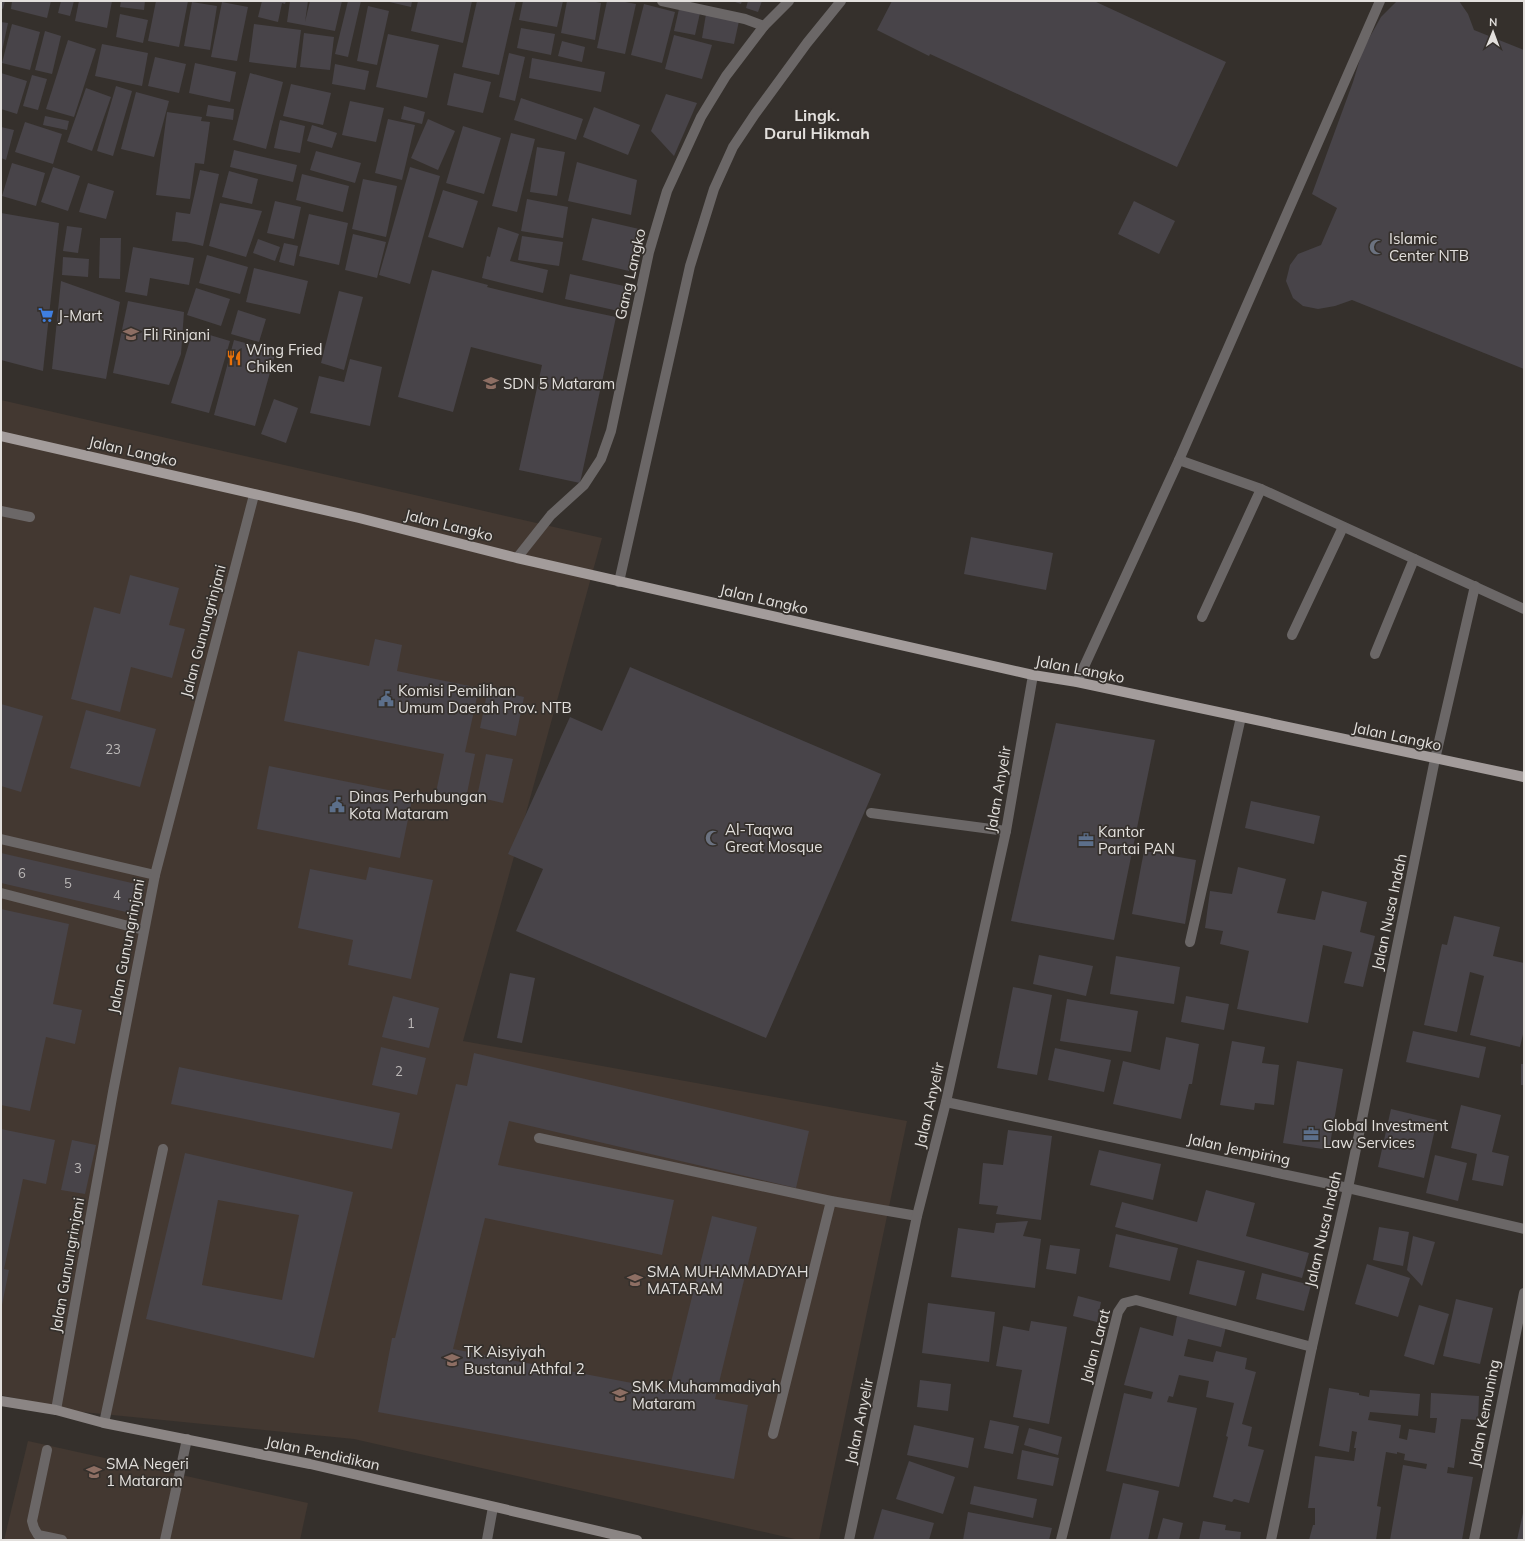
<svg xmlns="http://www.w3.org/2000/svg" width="1525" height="1541" font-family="Mulish,sans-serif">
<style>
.built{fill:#433831}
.building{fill:#484449;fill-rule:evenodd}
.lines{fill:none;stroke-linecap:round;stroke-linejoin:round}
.lane{stroke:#6b6767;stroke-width:10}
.street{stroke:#6b6767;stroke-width:10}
.secondary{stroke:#8b8584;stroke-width:10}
.primary{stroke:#a39c9b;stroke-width:10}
.labels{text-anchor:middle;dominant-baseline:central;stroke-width:3.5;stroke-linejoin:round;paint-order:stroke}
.number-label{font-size:13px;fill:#bcb9b8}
.poi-label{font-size:15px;fill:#e3e0dd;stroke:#35302c;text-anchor:start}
.street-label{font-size:15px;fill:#e3e0dd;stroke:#35302c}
.neighbourhood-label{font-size:16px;font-weight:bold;fill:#e3e0dd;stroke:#35302c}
</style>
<rect width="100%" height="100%" fill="#35302c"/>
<!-- built -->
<g class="built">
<polygon points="1,400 602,538 463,1041 907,1121 819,1540 799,1540 354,1439 72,1411 1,1395"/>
<polygon points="28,1441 308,1503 300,1540 4,1540"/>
</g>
<!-- building -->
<g class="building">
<polygon points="1,1 5,1 3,9 1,8"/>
<polygon points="12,1 51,1 47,18 11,9"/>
<polygon points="61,1 74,1 70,16 58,13"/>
<polygon points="79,1 112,1 107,28 75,21"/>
<polygon points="121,1 145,1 144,10 120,7"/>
<polygon points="156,1 188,1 179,47 148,41"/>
<polygon points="262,1 286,1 285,4 282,3 278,22 258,17"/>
<polygon points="290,1 308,1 305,22 310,1 342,1 335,31 287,22"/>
<polygon points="348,1 361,1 348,57 335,54"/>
<polygon points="385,1 412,1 411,7"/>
<polygon points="418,1 472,1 463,43 411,31"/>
<polygon points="477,1 516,1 499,75 462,67"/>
<polygon points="523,1 563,1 557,27 519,20"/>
<polygon points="567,1 591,1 601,3 595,40 561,33"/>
<polygon points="607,1 620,1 636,4 625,54 597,48"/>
<polygon points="732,1 742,1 741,4"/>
<polygon points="748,1 762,1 758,12 746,8"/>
<polygon points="892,1 1094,1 1226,62 1177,167 930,54 929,56 877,30"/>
<polygon points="1397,1 1459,1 1468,14 1474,30 1524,50 1524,369 1352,300 1335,306 1318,309 1303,306 1293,298 1286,281 1290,265 1298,254 1321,245 1337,208 1312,194 1353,82 1363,49 1381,17"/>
<polygon points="192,2 217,6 210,50 184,46"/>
<polygon points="222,2 248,7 237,61 211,57"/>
<polygon points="644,4 675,12 662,63 631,55"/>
<polygon points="368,6 389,11 377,65 357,61"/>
<polygon points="679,9 700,13 695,35 674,31"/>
<polygon points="120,14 148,20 143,43 116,37"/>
<polygon points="706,14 739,21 734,44 702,38"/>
<polygon points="1,22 8,23 2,51 1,51"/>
<polygon points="12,24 40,32 30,70 2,63"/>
<polygon points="254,24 301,30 296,68 249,62"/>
<polygon points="521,28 555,34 551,55 517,48"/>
<polygon points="45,31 61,36 52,74 35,70"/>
<polygon points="304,33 334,37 330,70 300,67"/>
<polygon points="388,34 439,45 427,98 376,87"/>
<polygon points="674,35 712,45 702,79 665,69"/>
<polygon points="68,40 96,49 74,117 46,109"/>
<polygon points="562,41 585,47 582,62 558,56"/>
<polygon points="102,44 148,53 142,86 95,76"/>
<polygon points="509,53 525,57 515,101 499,97"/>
<polygon points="155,57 186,64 179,93 148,86"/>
<polygon points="532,58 605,72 601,92 529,78"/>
<polygon points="195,63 236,72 230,102 189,93"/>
<polygon points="335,64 369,71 365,90 332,84"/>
<polygon points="1,73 27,81 17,114 1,109"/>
<polygon points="250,73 283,82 266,149 233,140"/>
<polygon points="454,73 491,82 483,113 447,105"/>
<polygon points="32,75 47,79 38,110 23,106"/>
<polygon points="291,84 331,93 323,125 283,116"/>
<polygon points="116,86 132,91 113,156 97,151"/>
<polygon points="86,88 111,97 92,151 67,142"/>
<polygon points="136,92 169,101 154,157 121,149"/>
<polygon points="666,94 697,103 674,156 651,131"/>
<polygon points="521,98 583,119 576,140 514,120"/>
<polygon points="350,101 384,108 376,142 342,135"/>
<polygon points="208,105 234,109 233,120 206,116"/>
<polygon points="404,106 425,112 422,124 401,119"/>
<polygon points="594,107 640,125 628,155 583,137"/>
<polygon points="167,112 202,117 201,121 210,122 204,164 195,163 190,199 156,195"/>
<polygon points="45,116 69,121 67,130 43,125"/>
<polygon points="388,119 415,125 402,180 375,173"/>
<polygon points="428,119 455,131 438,170 411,158"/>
<polygon points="280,120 305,126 300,153 274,148"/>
<polygon points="25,122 62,134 53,164 15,152"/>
<polygon points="312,125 337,133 332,148 307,141"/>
<polygon points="463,126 501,138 484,194 446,183"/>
<polygon points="1,127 14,130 6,160 1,158"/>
<polygon points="511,133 535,139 517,212 492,206"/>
<polygon points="537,147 565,152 557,196 530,192"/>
<polygon points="234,150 297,165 293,182 230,167"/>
<polygon points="316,151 361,163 355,183 310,170"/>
<polygon points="577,162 637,180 631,215 568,201"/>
<polygon points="12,163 45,173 36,206 2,196"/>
<polygon points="53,167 80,176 68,211 41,202"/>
<polygon points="410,167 440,176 410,284 379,275"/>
<polygon points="200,170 219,174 203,246 186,242 172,241 176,212 190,214"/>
<polygon points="229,171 258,179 252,204 222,197"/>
<polygon points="302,174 349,186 343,212 296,200"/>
<polygon points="363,179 397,186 386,237 352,229"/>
<polygon points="88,183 114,191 106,219 79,212"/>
<polygon points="443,190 478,201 463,248 428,237"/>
<polygon points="527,199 568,207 563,238 521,231"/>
<polygon points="275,201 301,207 294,239 267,233"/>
<polygon points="1134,201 1175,221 1159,254 1118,234"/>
<polygon points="220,203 262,211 246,257 209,246"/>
<polygon points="1,213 59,223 43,371 1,360"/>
<polygon points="309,214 348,223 339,265 299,256"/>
<polygon points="592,218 639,229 629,271 582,260"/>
<polygon points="67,226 82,228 78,253 63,251"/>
<polygon points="498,227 519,234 510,261 548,270 543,293 482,278 487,256 490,257"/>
<polygon points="353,234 386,242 377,278 345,270"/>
<polygon points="522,236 563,242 559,266 518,260"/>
<polygon points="100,238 121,238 120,279 99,278"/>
<polygon points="258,239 280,247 275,261 253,253"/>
<polygon points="284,243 298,246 294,266 279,262"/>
<polygon points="133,247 194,258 189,285 150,278 147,296 125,292"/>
<polygon points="207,255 248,267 240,294 199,283"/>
<polygon points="63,257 89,259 88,277 62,275"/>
<polygon points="254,268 308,281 300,314 246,302"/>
<polygon points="432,270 488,285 487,287 564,306 616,317 580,483 519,470 542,365 471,347 453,412 398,397"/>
<polygon points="570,274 633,288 627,313 565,299"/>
<polygon points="61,281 120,302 106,379 52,369"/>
<polygon points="196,288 230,299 221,326 187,315"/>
<polygon points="339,291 363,297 344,370 321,363"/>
<polygon points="128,301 184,312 181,354 169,385 113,373"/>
<polygon points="238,310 266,319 259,342 231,334"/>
<polygon points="193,330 230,341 209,413 171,403"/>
<polygon points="234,340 276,351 255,426 214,415"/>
<polygon points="350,359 382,367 370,426 310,413 319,376 344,382"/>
<polygon points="274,399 298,408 286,443 261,434"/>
<polygon points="971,537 1053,553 1046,590 964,574"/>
<polygon points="130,575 179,588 169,625 185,629 172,678 131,667 120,712 71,699 94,607 120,614"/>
<polygon points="375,639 402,645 397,671 479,688 465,752 475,754 465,803 435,797 444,754 284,721 298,651 369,666"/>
<polygon points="630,667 881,774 766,1038 516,931 543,869 508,854 570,717 602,731"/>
<polygon points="488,689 524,697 516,736 480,728"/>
<polygon points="1,704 43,716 21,792 1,786"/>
<polygon points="86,710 156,729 140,787 70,768"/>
<polygon points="1056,723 1155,740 1114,940 1011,921"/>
<polygon points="486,754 513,759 503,803 477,797"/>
<polygon points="269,766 413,795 400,858 257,829"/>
<polygon points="1251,801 1320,816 1314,844 1245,828"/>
<polygon points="1144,851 1196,860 1185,924 1132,914"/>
<polygon points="1,853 145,886 139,915 1,883"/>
<polygon points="369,867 433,880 411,979 348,965 353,940 298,928 310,869 366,880"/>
<polygon points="1238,867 1286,879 1277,913 1315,920 1322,891 1367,902 1360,932 1375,936 1363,987 1344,983 1352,952 1323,945 1308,1023 1237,1009 1249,951 1220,944 1223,931 1205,928 1210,891 1232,894"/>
<polygon points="1,909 69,924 53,1004 82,1010 75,1044 46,1037 30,1111 1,1105"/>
<polygon points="1454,916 1500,927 1493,956 1524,963 1524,1030 1520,1047 1470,1035 1484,976 1470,972 1457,1032 1424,1025 1442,944 1447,945"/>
<polygon points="1039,955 1093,966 1086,996 1033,984"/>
<polygon points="1116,956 1180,967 1174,1004 1110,994"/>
<polygon points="510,973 535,978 522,1043 497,1038"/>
<polygon points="1013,987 1052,995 1037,1075 997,1068"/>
<polygon points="393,996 439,1008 429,1048 382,1037"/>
<polygon points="1186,996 1229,1004 1224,1030 1181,1022"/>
<polygon points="1067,999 1138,1011 1131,1052 1060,1041"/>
<polygon points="1413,1031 1486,1047 1479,1078 1406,1062"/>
<polygon points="1166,1037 1199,1044 1192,1084 1189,1084 1181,1119 1113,1104 1123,1061 1160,1070"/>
<polygon points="1232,1041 1265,1047 1262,1063 1279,1065 1274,1105 1255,1103 1254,1110 1220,1105"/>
<polygon points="381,1047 426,1058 417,1095 372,1085"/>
<polygon points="1055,1048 1111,1060 1104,1092 1048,1080"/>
<polygon points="474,1053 809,1131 796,1188 509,1121 498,1165 674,1200 662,1255 485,1218 453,1349 669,1390 712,1216 757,1227 715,1399 748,1405 734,1479 378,1412 392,1338 395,1338 456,1084 467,1086"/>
<polygon points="1297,1061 1343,1069 1329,1150 1283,1143"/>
<rect x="1521" y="1064" width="3" height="21"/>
<polygon points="179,1067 400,1113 392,1149 171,1104"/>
<polygon points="1461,1105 1501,1115 1492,1152 1509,1156 1503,1186 1472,1180 1477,1154 1451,1148"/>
<polygon points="1391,1109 1437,1120 1424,1178 1378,1167"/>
<polygon points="1,1129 55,1140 46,1184 23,1179 4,1269 9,1270 2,1305"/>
<polygon points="1008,1130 1052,1136 1041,1220 996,1214 998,1206 979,1204 983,1163 1003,1165"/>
<polygon points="72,1140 96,1145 85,1194 61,1190"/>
<polygon points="1099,1150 1161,1164 1153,1200 1090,1185"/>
<path d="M185 1153 353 1192 314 1358 146 1319ZM218 1200 299 1215 282 1300 202 1285Z"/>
<polygon points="1435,1155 1467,1163 1458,1201 1426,1193"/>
<polygon points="1206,1190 1255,1203 1246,1236 1309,1253 1302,1278 1115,1227 1122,1202 1197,1222"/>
<polygon points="1028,1221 1023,1236 1041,1239 1035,1288 951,1277 958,1228 994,1233 996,1223"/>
<polygon points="1379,1227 1409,1232 1403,1266 1373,1260"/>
<polygon points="1116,1234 1178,1248 1170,1281 1109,1267"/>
<polygon points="1413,1236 1435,1242 1422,1286 1407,1270"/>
<polygon points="1050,1245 1080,1249 1076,1274 1046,1269"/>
<polygon points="1197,1260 1245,1271 1236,1306 1189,1294"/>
<polygon points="1367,1264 1410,1278 1398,1317 1355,1304"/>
<polygon points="1262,1273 1311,1285 1304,1311 1256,1299"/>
<polygon points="1078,1296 1101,1302 1097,1322 1073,1316"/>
<polygon points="1456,1299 1493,1308 1480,1364 1443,1356"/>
<polygon points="928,1303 995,1312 989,1362 922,1353"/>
<polygon points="1419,1305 1449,1314 1434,1365 1404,1356"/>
<polygon points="1177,1316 1226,1327 1221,1347 1188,1339 1184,1356 1213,1362 1216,1351 1247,1358 1245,1369 1256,1372 1242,1424 1252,1427 1248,1446 1264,1450 1249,1503 1234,1499 1232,1502 1213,1497 1228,1437 1226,1436 1234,1403 1206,1397 1209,1381 1179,1375 1173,1397 1169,1396 1167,1402 1197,1408 1179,1487 1106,1471 1124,1393 1151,1399 1153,1392 1124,1385 1140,1327 1173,1336"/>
<polygon points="1031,1321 1067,1327 1049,1424 1013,1417 1022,1370 996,1366 1003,1326 1029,1331"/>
<polygon points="920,1380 951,1384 948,1411 917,1407"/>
<polygon points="1329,1388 1359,1393 1359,1395 1369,1397 1370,1390 1420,1394 1418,1416 1370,1412 1368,1420 1401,1425 1399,1438 1407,1440 1409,1429 1435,1433 1437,1418 1430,1418 1431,1393 1479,1396 1478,1420 1461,1419 1454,1468 1448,1467 1447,1473 1473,1477 1462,1540 1390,1540 1403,1465 1426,1469 1427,1464 1404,1460 1405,1454 1397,1452 1397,1454 1386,1452 1377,1506 1381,1507 1376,1540 1309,1540 1313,1525 1315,1525 1315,1508 1308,1508 1315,1456 1354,1461 1356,1448 1354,1448 1357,1432 1352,1431 1349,1452 1319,1446"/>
<polygon points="990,1420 1019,1426 1013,1454 984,1448"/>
<polygon points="914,1425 974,1438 968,1468 907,1455"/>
<polygon points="1029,1428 1062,1437 1058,1455 1024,1445"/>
<polygon points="1022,1450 1059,1458 1053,1486 1017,1479"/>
<polygon points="909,1461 955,1477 943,1514 896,1499"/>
<polygon points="1123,1483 1159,1491 1148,1540 1110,1539"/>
<polygon points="974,1486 1037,1499 1033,1518 970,1504"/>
<polygon points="882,1509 934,1523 929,1540 873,1540"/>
<polygon points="968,1512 1052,1528 1049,1540 963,1540"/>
<polygon points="1523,1513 1524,1540 1517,1540"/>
<polygon points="1163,1518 1183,1523 1179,1540 1157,1540"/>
<polygon points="1203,1521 1226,1525 1225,1530 1241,1532 1240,1540 1199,1540"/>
</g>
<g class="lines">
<!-- lane -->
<g class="lane">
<polyline points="1179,460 1261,489 1524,609"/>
<polyline points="1,511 30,517"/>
<polyline points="1202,617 1261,489"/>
<polyline points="1292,635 1343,527"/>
<polyline points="1375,654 1414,559"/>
<polyline points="1077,682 1179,460 1380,1"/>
<polyline points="1435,759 1475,586"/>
<polyline points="871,813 1006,831"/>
<polyline points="1,893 144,930"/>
<polyline points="1190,942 1241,717"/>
<polyline points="539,1138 831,1201 917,1216"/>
<polyline points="104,1423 163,1149"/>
<polyline points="773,1434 831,1201"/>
<polyline points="47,1450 32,1521 34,1528 38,1535 62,1540"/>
<polyline points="165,1540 187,1439"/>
<polyline points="487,1540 493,1507"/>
</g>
<!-- street -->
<g class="street">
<polyline points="662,1 745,19 764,26"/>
<polyline points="517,558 551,515 584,485 601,459 611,431 649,252 667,191 701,117 726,76 764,26 789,1"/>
<polyline points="619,582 690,266 714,189 733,147 755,114 807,43 841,1"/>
<polyline points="1,839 155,875"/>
<polyline points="946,1102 1348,1188 1524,1229"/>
<polyline points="56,1410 113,1092 155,875 254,495"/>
<polyline points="849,1540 917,1216 946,1102 1006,831 1033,675"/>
<polyline points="1061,1540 1118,1312 1124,1303 1136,1300 1312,1347"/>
<polyline points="1271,1540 1312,1347 1348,1188 1435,759"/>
<polyline points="1474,1540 1524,1293"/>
</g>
<!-- secondary -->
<polyline class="secondary" points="1,1401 56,1410 104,1423 310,1464 637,1540"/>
<!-- primary -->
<polyline class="primary" points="1,436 359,518 517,558 1033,675 1077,682 1524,777"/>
</g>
<!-- icons -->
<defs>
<symbol id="mosque-bare" viewBox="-9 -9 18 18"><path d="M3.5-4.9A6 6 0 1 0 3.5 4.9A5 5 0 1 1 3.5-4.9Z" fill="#6b7280" stroke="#35302c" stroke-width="2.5" paint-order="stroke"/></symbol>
<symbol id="supermarket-bare" viewBox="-9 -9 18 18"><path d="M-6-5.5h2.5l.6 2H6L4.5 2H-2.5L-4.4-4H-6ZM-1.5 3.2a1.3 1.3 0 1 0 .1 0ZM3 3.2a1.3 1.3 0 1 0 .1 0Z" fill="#3f7fe0" stroke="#35302c" stroke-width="2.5" paint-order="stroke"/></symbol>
<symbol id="school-bare" viewBox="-9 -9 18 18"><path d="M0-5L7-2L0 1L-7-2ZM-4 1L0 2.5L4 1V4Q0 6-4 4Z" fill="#8d6e63" stroke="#35302c" stroke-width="2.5" paint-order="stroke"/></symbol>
<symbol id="restaurant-bare" viewBox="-9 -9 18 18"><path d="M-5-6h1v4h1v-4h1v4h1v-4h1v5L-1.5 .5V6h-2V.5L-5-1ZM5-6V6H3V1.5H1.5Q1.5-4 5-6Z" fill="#e8710a" stroke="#35302c" stroke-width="2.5" paint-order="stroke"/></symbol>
<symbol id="civic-bare" viewBox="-9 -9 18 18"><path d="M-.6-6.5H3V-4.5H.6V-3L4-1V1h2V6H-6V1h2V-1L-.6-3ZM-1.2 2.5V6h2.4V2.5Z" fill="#5c6f8a" stroke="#35302c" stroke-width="2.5" paint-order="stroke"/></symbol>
<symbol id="office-bare" viewBox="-9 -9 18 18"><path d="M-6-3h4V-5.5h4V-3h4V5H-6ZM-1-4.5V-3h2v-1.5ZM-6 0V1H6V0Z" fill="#5c6f8a" stroke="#35302c" stroke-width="2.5" paint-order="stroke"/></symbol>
</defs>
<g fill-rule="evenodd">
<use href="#mosque-bare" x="1366" y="236" width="22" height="22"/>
<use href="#supermarket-bare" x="35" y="304" width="22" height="22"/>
<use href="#school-bare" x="120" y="323" width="22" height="22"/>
<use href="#restaurant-bare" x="223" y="347" width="22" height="22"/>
<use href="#school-bare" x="480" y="372" width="22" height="22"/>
<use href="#civic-bare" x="375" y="688" width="22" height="22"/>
<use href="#civic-bare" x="326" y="794" width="22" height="22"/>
<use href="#mosque-bare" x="702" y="827" width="22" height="22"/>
<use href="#office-bare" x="1075" y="829" width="22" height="22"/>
<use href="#office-bare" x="1300" y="1123" width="22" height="22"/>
<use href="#school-bare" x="624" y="1269" width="22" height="22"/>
<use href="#school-bare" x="441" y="1349" width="22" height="22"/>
<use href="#school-bare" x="609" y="1384" width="22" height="22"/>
<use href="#school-bare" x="83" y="1461" width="22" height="22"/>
</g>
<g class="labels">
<!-- number labels -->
<g class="number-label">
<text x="113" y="749">23</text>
<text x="22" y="873">6</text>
<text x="68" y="883">5</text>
<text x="117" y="895">4</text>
<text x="411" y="1023">1</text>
<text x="399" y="1071">2</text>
<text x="78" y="1168">3</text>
</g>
<!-- poi labels -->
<g class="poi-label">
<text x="1389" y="238">Islamic<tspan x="1389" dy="17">Center NTB</tspan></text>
<text x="58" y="315">J-Mart</text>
<text x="143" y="334">Fli Rinjani</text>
<text x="246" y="349">Wing Fried<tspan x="246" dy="17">Chiken</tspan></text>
<text x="503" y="383">SDN 5 Mataram</text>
<text x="398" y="690">Komisi Pemilihan<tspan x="398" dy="17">Umum Daerah Prov. NTB</tspan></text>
<text x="349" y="796">Dinas Perhubungan<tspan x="349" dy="17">Kota Mataram</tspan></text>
<text x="725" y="829">Al-Taqwa<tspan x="725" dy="17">Great Mosque</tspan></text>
<text x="1098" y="831">Kantor<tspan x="1098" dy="17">Partai PAN</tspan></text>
<text x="1323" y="1125">Global Investment<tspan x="1323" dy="17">Law Services</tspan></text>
<text x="647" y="1271">SMA MUHAMMADYAH<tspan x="647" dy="17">MATARAM</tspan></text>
<text x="464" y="1351">TK Aisyiyah<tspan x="464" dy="17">Bustanul Athfal 2</tspan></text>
<text x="632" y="1386">SMK Muhammadiyah<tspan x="632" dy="17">Mataram</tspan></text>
<text x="106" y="1463">SMA Negeri<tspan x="106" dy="17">1 Mataram</tspan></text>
</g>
<!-- street labels -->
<g class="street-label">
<text transform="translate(630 274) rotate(-77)">Gang Langko</text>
<text transform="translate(133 451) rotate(13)">Jalan Langko</text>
<text transform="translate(449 525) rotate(14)">Jalan Langko</text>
<text transform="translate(764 599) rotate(13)">Jalan Langko</text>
<text transform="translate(203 631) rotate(-75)">Jalan Gunungrinjani</text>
<text transform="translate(1080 669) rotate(11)">Jalan Langko</text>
<text transform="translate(1397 736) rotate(12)">Jalan Langko</text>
<text transform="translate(998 789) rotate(-80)">Jalan Anyelir</text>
<text transform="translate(1389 912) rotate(-78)">Jalan Nusa Indah</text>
<text transform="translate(126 946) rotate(-79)">Jalan Gunungrinjani</text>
<text transform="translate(929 1105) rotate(-77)">Jalan Anyelir</text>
<text transform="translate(1239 1149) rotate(12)">Jalan Jempiring</text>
<text transform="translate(1323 1229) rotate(-77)">Jalan Nusa Indah</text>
<text transform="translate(67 1265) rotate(-80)">Jalan Gunungrinjani</text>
<text transform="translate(1095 1346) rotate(-75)">Jalan Larat</text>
<text transform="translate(1484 1413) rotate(-79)">Jalan Kemuning</text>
<text transform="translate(859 1421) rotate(-78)">Jalan Anyelir</text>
<text transform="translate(323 1453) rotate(12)">Jalan Pendidikan</text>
</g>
<!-- neighbourhood labels -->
<g class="neighbourhood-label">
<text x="817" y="115">Lingk.<tspan x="817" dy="18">Darul Hikmah</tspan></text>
</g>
</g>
<!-- border -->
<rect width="1525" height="1541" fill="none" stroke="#e3e0dd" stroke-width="4"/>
<!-- north arrow -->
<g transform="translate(1493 32) rotate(1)" stroke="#35302c" stroke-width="3" paint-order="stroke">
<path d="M0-3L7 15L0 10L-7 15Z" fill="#e3e0dd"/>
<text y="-6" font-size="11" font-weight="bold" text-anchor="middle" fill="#e3e0dd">N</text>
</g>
</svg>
